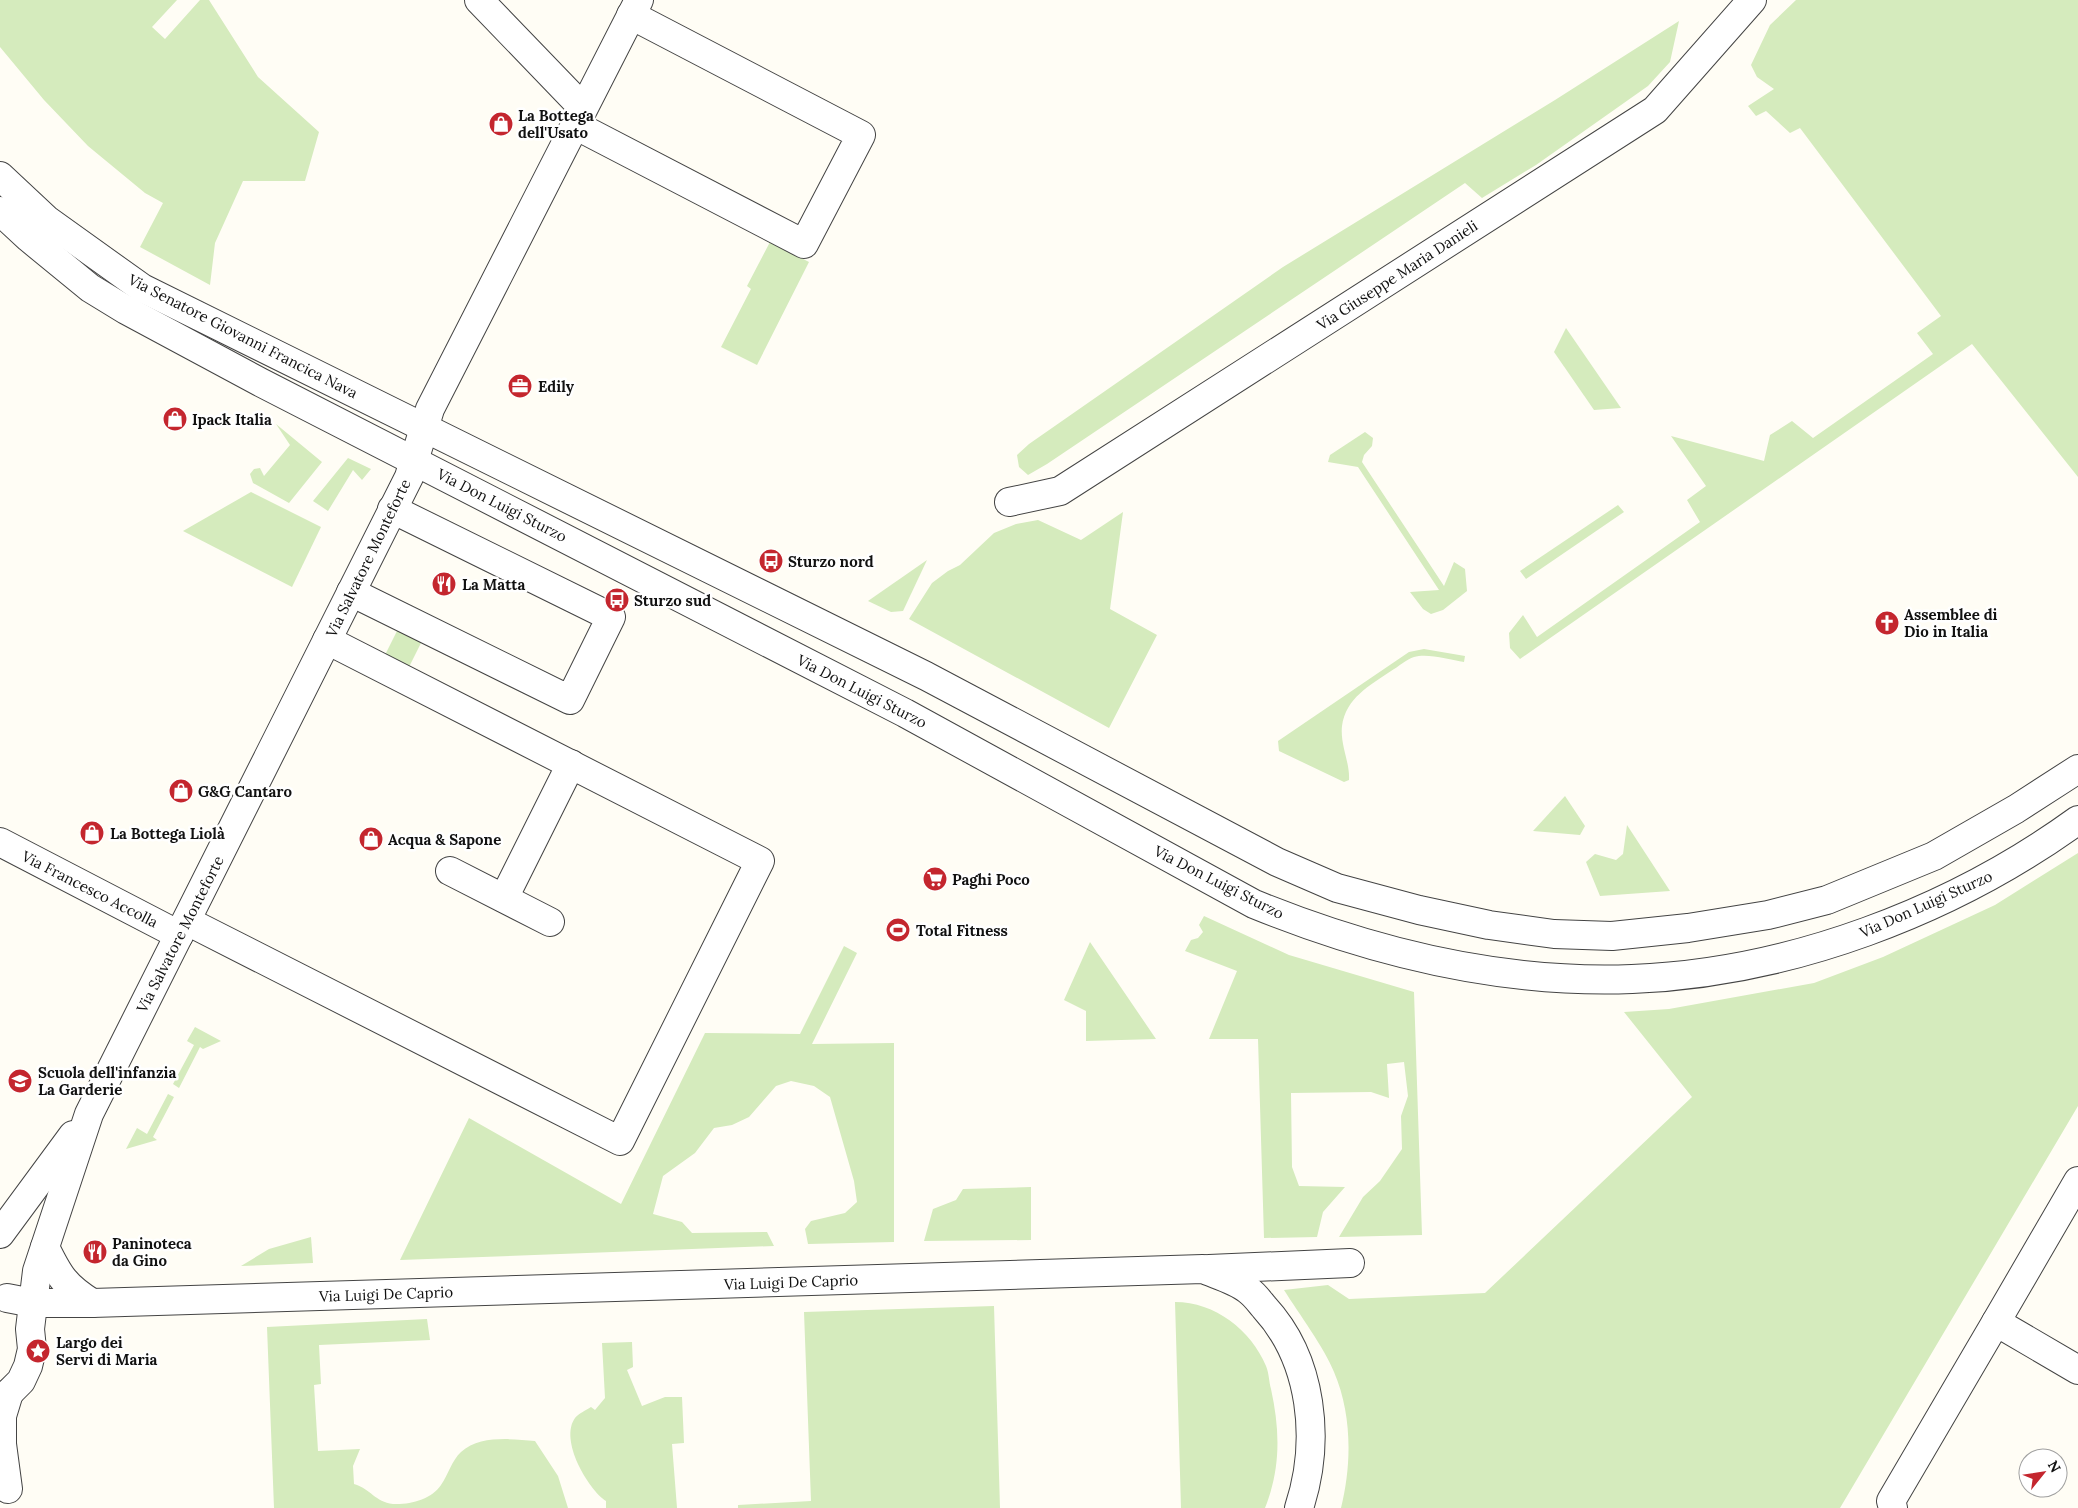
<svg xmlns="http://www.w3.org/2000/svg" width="2078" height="1508" font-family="Lora,serif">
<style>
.green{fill:#d5ebbd}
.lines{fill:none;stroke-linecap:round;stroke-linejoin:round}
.minor-casing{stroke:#444;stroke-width:30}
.minor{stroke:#fff;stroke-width:28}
.labels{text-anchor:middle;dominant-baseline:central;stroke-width:5;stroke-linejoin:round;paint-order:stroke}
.poi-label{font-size:15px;font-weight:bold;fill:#111;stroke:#fff;text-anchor:start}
.street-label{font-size:15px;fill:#111;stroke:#fff}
</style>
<rect width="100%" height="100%" fill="#fffdf5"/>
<!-- green -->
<g class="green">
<polygon points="0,0 177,0 152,27 165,39 200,0 209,0 258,77 319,132 305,181 243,181 215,243 210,285 140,247 163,203 145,193 88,146 44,100 0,47"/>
<polygon points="1796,0 2078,0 2078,477 1972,344 1520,659 1510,648 1509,633 1523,615 1537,637 1700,522 1687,500 1706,486 1671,436 1764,461 1770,435 1792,421 1813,438 1933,354 1917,333 1941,316 1800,128 1790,133 1766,111 1756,116 1748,106 1774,89 1757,77 1751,65 1770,25"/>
<polygon points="1679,21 1670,62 1648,86 1536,165 1482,198 1465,183 1047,464 1028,475 1019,467 1017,455 1029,444 1283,267 1555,100"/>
<polygon points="770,242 809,262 757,365 721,347 751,289 747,286"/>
<polygon points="1566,328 1621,408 1594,410 1554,352"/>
<polygon points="276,424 322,462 289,503 253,483 250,474 254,469 260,468 264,476 290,445"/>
<polygon points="1365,432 1373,438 1372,446 1364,455 1362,462 1444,586 1454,562 1465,569 1467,591 1443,610 1431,614 1423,609 1410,592 1439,590 1358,467 1328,462 1330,455"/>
<polygon points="348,458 371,469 362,480 353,470 328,511 313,501"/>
<polygon points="251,492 321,527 292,587 183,531"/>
<polygon points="1618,505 1624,512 1526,579 1520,571"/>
<polygon points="1123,512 1110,609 1157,635 1109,728 909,619 932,583 948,571 960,565 994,533 1016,524 1038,520 1081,540"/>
<polygon points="927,560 903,611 891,612 868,601"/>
<polygon points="398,629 422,641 408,669 384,657"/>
<path d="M1424 649 1465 656 1464 662C1450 660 1428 653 1414 657 1407 659 1398 667 1391 671 1369 686 1346 698 1342 726 1340 745 1350 762 1349 780L1344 782 1279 751 1278 741 1409 652Z"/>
<polygon points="1565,796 1585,826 1580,835 1533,831"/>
<polygon points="1627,825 1670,891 1600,896 1586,862 1595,854 1616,860 1623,854"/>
<path d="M2078 853V1106L1840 1508H1341C1352 1464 1352 1414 1334 1372 1324 1347 1299 1314 1284 1290L1328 1285 1349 1299 1485 1293 1692 1097 1624 1012 1669 1009 1814 983 1883 957 1995 905Z"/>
<polygon points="1204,916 1289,955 1414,992 1422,1235 1339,1237 1363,1197 1380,1181 1402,1149 1401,1116 1408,1096 1404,1062 1387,1064 1389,1098 1371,1092 1291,1093 1292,1167 1299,1186 1345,1187 1323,1212 1317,1237 1264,1238 1258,1039 1209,1039 1237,971 1185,951 1191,940 1198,938 1203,932 1199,925"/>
<polygon points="1090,942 1156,1039 1086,1041 1086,1011 1064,1000"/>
<polygon points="844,946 857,953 812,1044 894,1043 894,1242 808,1244 805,1229 811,1221 845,1213 857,1202 854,1181 830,1097 814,1086 791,1081 776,1086 749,1117 732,1125 714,1128 695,1153 663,1176 653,1214 682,1222 692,1233 767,1232 774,1246 400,1260 469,1118 621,1204 705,1033 800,1034"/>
<polygon points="195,1027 221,1041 203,1049 200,1047 179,1088 173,1084 194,1045 187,1041"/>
<polygon points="168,1094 174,1097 153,1137 157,1140 126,1149 137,1128 147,1134"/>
<polygon points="1031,1187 1031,1240 924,1241 933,1209 956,1200 963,1189"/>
<polygon points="311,1237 313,1263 241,1266 269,1249"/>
<path d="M1175 1302C1215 1302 1251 1330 1266 1366 1269 1373 1269 1382 1271 1389 1280 1430 1281 1468 1265 1508H1181Z"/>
<polygon points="994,1306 1000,1508 738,1508 738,1505 811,1501 804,1312"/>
<path d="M427 1319 430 1340 319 1345 321 1384 314 1385 318 1451 360 1449 353 1466 354 1484C371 1489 375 1502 393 1504 410 1505 432 1499 441 1485 448 1475 452 1460 461 1452 480 1435 512 1439 535 1441L558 1476 568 1508H274L267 1327Z"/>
<path d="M632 1342 633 1367 627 1370 642 1406 665 1397H682L684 1443 672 1444 677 1508H606V1501C588 1489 559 1440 575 1418 578 1414 586 1410 591 1407L595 1410 605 1398 602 1343Z"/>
</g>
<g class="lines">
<defs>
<g id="minor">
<polyline points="479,0 583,108"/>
<polyline points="575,125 804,244 861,135 631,15"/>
<polyline points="0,176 47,220 142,288 926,676 1277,862 1337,888 1419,910 1489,925 1554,934 1612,936 1688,928 1768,915 1827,900 1934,856 2016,809 2078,769"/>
<path d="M0 211 29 238 90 288 126 310 260 382 905 713 1254 904C1372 952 1503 984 1632 979 1789 973 1951 912 2078 820"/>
<polyline points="1009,502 1060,491 1655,110 1752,0"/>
<polyline points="351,592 570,700 611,617 392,509"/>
<polyline points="0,842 179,935"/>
<polyline points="450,871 550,922"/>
<polyline points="504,898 571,764"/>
<polyline points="187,921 620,1141 760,861 327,640"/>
<polyline points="2078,1181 1996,1322 2078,1370"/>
<polyline points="0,1234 73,1135"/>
<path d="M45 1247C59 1276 65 1286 92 1303"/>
<polyline points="1209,1269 1350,1263"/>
<path d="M7 1298 33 1303H92L1203 1269C1217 1275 1236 1280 1248 1290 1254 1294 1259 1301 1264 1307 1313 1360 1321 1441 1299 1508"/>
<polyline points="0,1399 9,1393 21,1381 28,1366 32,1349 30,1329 37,1271 89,1114 409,477 430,409 639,0"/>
<polyline points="8,1489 2,1444 2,1416 9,1393"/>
<polyline points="1893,1508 1891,1501 1996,1322"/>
</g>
</defs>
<!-- minor casing -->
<use href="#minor" class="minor-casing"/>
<!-- minor -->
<use href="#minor" class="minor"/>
</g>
<!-- icons -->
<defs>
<symbol id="shop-disc" viewBox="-11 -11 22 22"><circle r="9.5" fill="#c4262e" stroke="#fff"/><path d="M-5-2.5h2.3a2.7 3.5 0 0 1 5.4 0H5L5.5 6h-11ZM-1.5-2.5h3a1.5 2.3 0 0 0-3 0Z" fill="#fff"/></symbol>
<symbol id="office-disc" viewBox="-11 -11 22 22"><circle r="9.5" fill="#c4262e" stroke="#fff"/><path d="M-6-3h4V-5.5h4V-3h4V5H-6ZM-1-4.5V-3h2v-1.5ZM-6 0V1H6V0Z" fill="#fff"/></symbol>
<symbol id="bus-disc" viewBox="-11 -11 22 22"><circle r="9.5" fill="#c4262e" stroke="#fff"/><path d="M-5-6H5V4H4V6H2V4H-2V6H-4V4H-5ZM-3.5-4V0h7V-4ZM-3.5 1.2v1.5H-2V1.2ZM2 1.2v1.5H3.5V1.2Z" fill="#fff"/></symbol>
<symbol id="restaurant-disc" viewBox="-11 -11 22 22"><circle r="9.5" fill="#c4262e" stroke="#fff"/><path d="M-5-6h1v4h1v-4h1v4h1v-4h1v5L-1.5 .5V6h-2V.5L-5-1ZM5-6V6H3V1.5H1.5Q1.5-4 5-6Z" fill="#fff"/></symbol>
<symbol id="church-disc" viewBox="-11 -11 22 22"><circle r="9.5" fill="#c4262e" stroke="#fff"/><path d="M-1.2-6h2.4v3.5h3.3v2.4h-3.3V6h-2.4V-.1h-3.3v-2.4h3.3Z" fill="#fff"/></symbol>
<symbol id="supermarket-disc" viewBox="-11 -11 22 22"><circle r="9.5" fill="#c4262e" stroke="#fff"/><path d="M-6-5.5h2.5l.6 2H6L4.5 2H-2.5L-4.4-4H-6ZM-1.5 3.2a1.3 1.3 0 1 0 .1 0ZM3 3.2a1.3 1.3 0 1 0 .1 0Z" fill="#fff"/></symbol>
<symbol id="stadium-disc" viewBox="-11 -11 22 22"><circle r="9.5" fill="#c4262e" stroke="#fff"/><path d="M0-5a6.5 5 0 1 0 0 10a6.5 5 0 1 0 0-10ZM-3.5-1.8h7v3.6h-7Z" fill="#fff"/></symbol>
<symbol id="school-disc" viewBox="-11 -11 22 22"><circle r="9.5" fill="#c4262e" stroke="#fff"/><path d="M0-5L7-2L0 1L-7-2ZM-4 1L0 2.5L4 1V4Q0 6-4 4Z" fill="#fff"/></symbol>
<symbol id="sight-disc" viewBox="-11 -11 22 22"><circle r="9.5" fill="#c4262e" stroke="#fff"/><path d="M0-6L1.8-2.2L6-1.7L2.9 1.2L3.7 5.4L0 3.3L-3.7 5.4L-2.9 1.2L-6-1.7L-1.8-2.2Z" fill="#fff"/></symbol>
</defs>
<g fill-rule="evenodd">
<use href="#shop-disc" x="487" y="110" width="28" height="28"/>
<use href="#office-disc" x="506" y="372" width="28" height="28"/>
<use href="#shop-disc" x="161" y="405" width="28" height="28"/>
<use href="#bus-disc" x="757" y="547" width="28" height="28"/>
<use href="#restaurant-disc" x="430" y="570" width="28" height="28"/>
<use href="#bus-disc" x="603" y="586" width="28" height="28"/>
<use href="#church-disc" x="1873" y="609" width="28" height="28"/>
<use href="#shop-disc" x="167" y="777" width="28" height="28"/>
<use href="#shop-disc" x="78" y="819" width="28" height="28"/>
<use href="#shop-disc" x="357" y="825" width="28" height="28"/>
<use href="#supermarket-disc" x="921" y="865" width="28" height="28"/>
<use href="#stadium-disc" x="884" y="916" width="28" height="28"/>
<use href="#school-disc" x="6" y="1067" width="28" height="28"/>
<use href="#restaurant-disc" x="81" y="1238" width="28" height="28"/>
<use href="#sight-disc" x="24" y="1337" width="28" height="28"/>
</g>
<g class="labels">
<!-- poi labels -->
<g class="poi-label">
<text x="518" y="115">La Bottega<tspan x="518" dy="17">dell'Usato</tspan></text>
<text x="538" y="386">Edily</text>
<text x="192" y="419">Ipack Italia</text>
<text x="788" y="561">Sturzo nord</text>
<text x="462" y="584">La Matta</text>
<text x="634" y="600">Sturzo sud</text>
<text x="1904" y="614">Assemblee di<tspan x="1904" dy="17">Dio in Italia</tspan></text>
<text x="198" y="791">G&amp;G Cantaro</text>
<text x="110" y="833">La Bottega Liolà</text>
<text x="388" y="839">Acqua &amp; Sapone</text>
<text x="952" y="879">Paghi Poco</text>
<text x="916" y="930">Total Fitness</text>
<text x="38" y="1072">Scuola dell'infanzia<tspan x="38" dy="17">La Garderie</tspan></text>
<text x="112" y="1243">Paninoteca<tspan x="112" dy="17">da Gino</tspan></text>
<text x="56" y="1342">Largo dei<tspan x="56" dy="17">Servi di Maria</tspan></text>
</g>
<!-- street labels -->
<g class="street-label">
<text transform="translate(1397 275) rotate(-33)">Via Giuseppe Maria Danieli</text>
<text transform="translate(243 336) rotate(27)">Via Senatore Giovanni Francica Nava</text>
<text transform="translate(502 505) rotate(27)">Via Don Luigi Sturzo</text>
<text transform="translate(368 558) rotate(-64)">Via Salvatore Monteforte</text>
<text transform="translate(862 691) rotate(27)">Via Don Luigi Sturzo</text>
<text transform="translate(1219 882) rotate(27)">Via Don Luigi Sturzo</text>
<text transform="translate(90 889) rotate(27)">Via Francesco Accolla</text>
<text transform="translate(1926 904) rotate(-24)">Via Don Luigi Sturzo</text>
<text transform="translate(180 934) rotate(-63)">Via Salvatore Monteforte</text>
<text transform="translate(791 1282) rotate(-2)">Via Luigi De Caprio</text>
<text transform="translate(386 1294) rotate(-2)">Via Luigi De Caprio</text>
</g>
</g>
<!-- north arrow -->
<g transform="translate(2043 1473) rotate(60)"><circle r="24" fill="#ffffff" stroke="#a0a0a0"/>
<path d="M0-4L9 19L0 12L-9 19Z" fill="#c4262e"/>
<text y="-8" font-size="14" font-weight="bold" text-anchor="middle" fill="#111111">N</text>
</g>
</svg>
